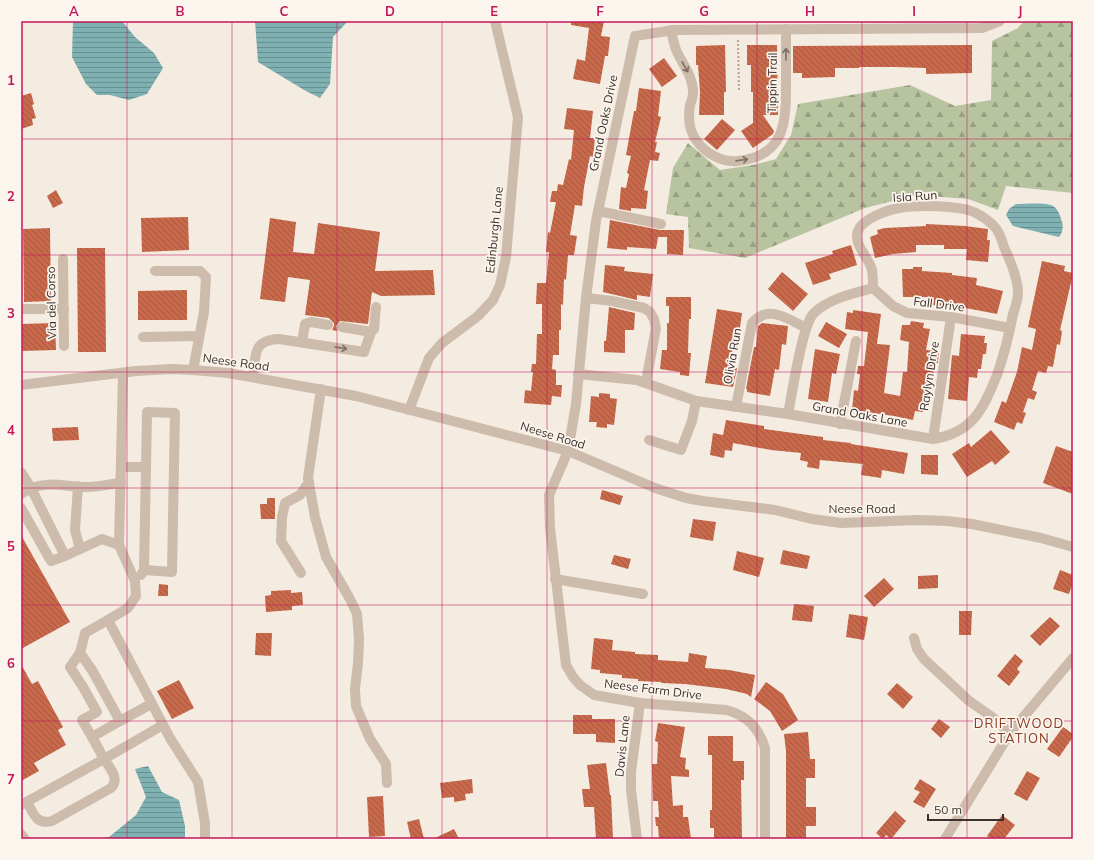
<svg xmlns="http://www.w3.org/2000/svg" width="1094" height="860" font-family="Mulish,sans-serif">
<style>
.forest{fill:url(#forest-firs)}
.water{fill:url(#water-rules)}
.building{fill:url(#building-back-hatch)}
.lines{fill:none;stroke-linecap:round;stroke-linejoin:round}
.path{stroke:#b9a596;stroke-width:2;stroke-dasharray:2 2;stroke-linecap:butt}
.minor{stroke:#cdbbac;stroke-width:10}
.oneway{stroke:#7d6f65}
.grid{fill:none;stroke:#c2185b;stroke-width:1;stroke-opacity:0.55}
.labels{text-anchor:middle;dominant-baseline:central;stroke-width:3.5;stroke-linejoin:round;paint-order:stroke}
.street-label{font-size:12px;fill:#3b302b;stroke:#fbf5ee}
.neighbourhood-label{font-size:13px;letter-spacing:1px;fill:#8c3b22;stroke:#fbf5ee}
.neatline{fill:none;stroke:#c2185b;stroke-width:1.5}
.grid-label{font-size:13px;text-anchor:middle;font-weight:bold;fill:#c2185b}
</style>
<defs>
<pattern id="forest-firs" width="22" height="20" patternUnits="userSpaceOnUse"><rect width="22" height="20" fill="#b8c4a0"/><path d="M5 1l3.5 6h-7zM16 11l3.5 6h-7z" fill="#97a083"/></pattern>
<pattern id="water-rules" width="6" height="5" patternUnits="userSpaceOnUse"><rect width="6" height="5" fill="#7fb0b2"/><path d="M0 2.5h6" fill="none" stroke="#699091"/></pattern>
<pattern id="building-back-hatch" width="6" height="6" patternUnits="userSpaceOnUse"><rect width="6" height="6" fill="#c8694b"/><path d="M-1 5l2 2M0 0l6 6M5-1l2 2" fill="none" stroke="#a4573f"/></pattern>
</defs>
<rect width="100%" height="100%" fill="#f4ebe1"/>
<!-- forest -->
<polygon class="forest" points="1024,21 1073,21 1073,193 1006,186 998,210 968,199 916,195 865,208 745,258 689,248 688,217 666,214 673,168 688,143 720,170 753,165 776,159 791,135 798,104 910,85 955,106 991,100 992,41 1018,28"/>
<!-- water -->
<g class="water">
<polygon points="73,21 122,21 135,37 154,53 163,68 147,94 129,100 110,95 97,95 86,84 72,57"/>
<polygon points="255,21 348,21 333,37 330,84 320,98 304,90 258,62"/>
<path d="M1016 204C1025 204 1045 202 1053 206 1058 209 1060 215 1061 219 1064 225 1063 232 1059 237L1013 226 1006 215 1009 209Z"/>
<polygon points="148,766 162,792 179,800 185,826 185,839 97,839 109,837 136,815 146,797 135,769"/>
</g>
<!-- building -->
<g class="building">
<polygon points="571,21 604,21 601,36 610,37 608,56 605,56 600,84 573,79 577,59 585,61 589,28 571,25"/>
<polygon points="725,45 726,92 724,92 724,115 699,115 700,92 698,65 696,65 696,46"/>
<polygon points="747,45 777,45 778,115 763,115 774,131 773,134 753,148 741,131 753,123 753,92 751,92 751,65 747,65"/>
<polygon points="972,45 972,73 926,74 926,68 896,67 859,67 859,68 835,68 835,77 802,78 802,73 793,73 793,46"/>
<polygon points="664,58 677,76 662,87 649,69"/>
<polygon points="639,88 661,91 658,116 661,117 655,142 657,142 655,152 660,153 658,161 650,160 644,190 648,191 646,209 631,208 631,211 619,209 621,187 626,188 629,174 627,173 631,156 626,155 634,111 636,111"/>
<polygon points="31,93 34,104 32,105 36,118 32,119 33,125 21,129 21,96"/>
<polygon points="567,108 593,111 590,138 595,138 593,157 590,156 584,187 582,206 575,205 570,235 577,236 574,255 568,255 566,280 564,279 563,305 561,304 561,330 559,330 559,355 553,355 552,369 556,370 556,385 562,385 561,397 552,396 551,405 524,403 525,390 531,391 533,372 531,372 532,364 536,364 537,334 542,334 542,304 536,304 537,283 546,283 549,252 546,252 548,232 550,233 556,202 550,202 552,191 557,191 558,184 563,185 569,159 571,160 574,130 564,129"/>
<polygon points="722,119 735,130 717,150 704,139"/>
<polygon points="56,190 63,203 53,208 47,196"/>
<polygon points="188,217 189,250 142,252 141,218"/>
<polygon points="270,218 296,222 293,252 314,254 318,223 380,232 375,271 433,270 435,295 381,296 372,292 368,324 340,321 336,326 337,331 332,330 334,326 334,323 329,318 305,315 310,280 288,277 285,302 260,299"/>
<polygon points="610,220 660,230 684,230 683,255 667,254 667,237 658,237 656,249 627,247 627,250 607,248"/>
<polygon points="926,224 965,226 988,229 987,240 990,240 988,262 966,260 967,249 944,249 944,245 916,245 916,252 893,254 875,258 870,237 878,234 877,230 885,228 926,226"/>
<polygon points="50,228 51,301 24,302 23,229"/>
<polygon points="851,245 857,265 829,274 831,279 813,285 805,263 833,254 832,251"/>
<polygon points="77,248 105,248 106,352 78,352"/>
<polygon points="1042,261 1065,266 1064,271 1073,273 1073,274 1060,330 1062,331 1060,345 1057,344 1053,367 1048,366 1046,373 1038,371 1032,390 1037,392 1034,400 1028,398 1023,412 1026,413 1022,424 1017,422 1014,430 994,422 1002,401 1006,403 1017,372 1022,347 1032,350 1036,329 1028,327"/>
<polygon points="605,265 625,267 624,271 653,274 650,297 637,295 637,300 603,292"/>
<polygon points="913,267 922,267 922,271 952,273 952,275 977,278 976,285 1003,291 997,314 950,305 950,306 929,305 929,297 903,297 902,269 913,269"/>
<polygon points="782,272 808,294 793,311 768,289"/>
<polygon points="187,290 187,320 138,320 138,291"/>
<polygon points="666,297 691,297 691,319 689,319 688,353 691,353 689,376 680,375 680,372 660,369 662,350 667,350 667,323 669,323 669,306 666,306"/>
<polygon points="609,307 635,313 634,330 625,330 625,353 604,352 604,341 606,341"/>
<polygon points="717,309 742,313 737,349 733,348 729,367 737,368 733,387 705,383"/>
<polygon points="853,310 881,314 877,344 890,345 884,393 900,396 903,372 907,372 909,342 900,340 902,325 910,325 911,321 924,323 923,328 930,329 926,350 939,351 938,363 935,363 932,386 927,385 923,412 915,411 913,420 894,416 852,410 854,390 858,391 860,374 857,374 858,366 864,366 868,332 845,329 847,312 853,313"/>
<polygon points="826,322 847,334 839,348 818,336"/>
<polygon points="55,323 56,350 21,351 21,324"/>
<polygon points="762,323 788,326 786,345 782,344 779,370 775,369 770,396 747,392 747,389 746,389 754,347 756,347 758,326"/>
<polygon points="961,334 985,336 984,343 987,343 986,354 983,354 981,369 978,369 977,378 969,377 967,401 948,399 952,355 959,356"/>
<polygon points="815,349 840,354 836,374 832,373 828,402 808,399"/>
<polygon points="599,393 610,394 610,398 617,399 614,425 607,424 607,428 596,427 597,422 589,422 591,396 599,397"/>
<polygon points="726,420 764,426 764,429 823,437 823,440 851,443 851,444 908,453 904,474 882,470 881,478 861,475 863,464 820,460 819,469 807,467 808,462 800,460 801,453 771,450 733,443 732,451 725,450 724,458 710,455 713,433 723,435"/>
<polygon points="78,427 79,440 53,441 52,428"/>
<polygon points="991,430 1010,452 995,465 992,461 967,477 952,454 969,443 971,447"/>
<polygon points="1056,446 1073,452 1073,494 1043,483"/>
<polygon points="921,455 938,455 938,475 921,474"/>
<polygon points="602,490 623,496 620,505 600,499"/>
<polygon points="267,498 275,498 275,519 261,519 260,504 267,504"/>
<polygon points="693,519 716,522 713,541 690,537"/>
<polygon points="21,535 70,622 21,649"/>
<polygon points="783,550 810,556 807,569 780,564"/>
<polygon points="737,551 764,558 759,577 733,570"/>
<polygon points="614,555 631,559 628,569 611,564"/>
<polygon points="1060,570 1073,575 1073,582 1069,594 1053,589"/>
<polygon points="938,575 938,588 918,589 918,576"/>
<polygon points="884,578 894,589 874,607 864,596"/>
<polygon points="159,584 168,585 168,596 158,596"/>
<polygon points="291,590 291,593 302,592 303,605 292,606 292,610 266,612 265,596 271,595 271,591"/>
<polygon points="794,604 814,606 812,622 792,620"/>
<polygon points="959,611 972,611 971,635 959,635"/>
<polygon points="849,614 868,617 864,640 846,637"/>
<polygon points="1050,617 1060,626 1040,646 1030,636"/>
<polygon points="256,633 272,633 271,656 255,655"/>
<polygon points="594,638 613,640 612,650 635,652 635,654 658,655 658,660 688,662 689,653 707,656 705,668 729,670 755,675 751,697 747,694 726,689 685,684 661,683 661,682 638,681 638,679 622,678 622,675 600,673 600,670 591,669"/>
<polygon points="1015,654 1023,661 1017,669 1020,672 1009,686 997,676"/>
<polygon points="21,664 32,684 38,681 63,727 58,730 66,745 34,763 39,771 21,781"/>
<polygon points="179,680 194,708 172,719 157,691"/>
<polygon points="766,682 783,694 798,720 782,731 770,711 754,699"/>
<polygon points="897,683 913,697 903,709 887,694"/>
<polygon points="573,715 592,715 592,719 615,719 615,743 596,742 596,734 573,734"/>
<polygon points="939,719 950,727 941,738 931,729"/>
<polygon points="658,723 685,727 680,757 686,758 685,769 689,770 689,777 671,776 673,806 683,805 683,817 688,817 691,839 659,839 658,826 656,826 655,817 659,817 658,801 653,801 652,771 652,764 657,764 658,742 655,741"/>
<polygon points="1063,727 1073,734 1073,737 1059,757 1047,749"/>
<polygon points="808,732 810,759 815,759 815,778 806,778 806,807 816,807 816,826 806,826 806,839 786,839 786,751 784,734"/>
<polygon points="708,736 733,736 733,761 744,761 744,780 741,780 742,839 714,839 714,828 710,828 710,810 712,810 712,755 708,755"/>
<polygon points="606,763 610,795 611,795 613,839 596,839 594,807 584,807 582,789 590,789 587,765"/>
<polygon points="1027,771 1040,778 1027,801 1014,794"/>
<polygon points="472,779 473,793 465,794 466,800 454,802 454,797 442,798 440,783"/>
<polygon points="920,779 936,789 924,808 913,802 920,792 914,789"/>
<polygon points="383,796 385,836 369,837 367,797"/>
<polygon points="895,811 906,821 891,839 886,835 883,839 876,833"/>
<polygon points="1002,815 1015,825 1004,839 991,839 987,836"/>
<polygon points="419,819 424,839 411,839 407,822"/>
<polygon points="454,829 459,839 433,839"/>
</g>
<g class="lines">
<!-- path -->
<polyline class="path" points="738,40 739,92"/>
<!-- minor -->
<g class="minor">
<path d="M671 30C673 38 674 47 678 54 684 66 692 76 693 90 694 95 692 100 690 105 688 117 689 130 696 140 705 153 722 163 738 161 785 156 786 123 786 84 786 66 786 47 786 29"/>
<polyline points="598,211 661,224"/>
<polyline points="63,259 64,346"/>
<polyline points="155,271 200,271 206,277 204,312 193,370"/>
<polyline points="873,288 893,306 907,313 951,317 1010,328"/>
<polyline points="586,298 612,301 644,308 650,312 654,319 656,328 646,382"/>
<polyline points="21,309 64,309"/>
<polyline points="342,327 371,332"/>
<polyline points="143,337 199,336"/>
<polyline points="302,342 305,324 311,322 328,325"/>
<polyline points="123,373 119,545 135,581 136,596 128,608 108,620 170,738 198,782 205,823 205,839"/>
<path d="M578 374 637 380 696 401 788 414 933 439C972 433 983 410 997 375 1004 355 1009 335 1013 314 1015 308 1018 300 1018 293 1018 279 1010 260 1004 247 1002 240 999 231 994 226 989 221 980 215 974 212 957 205 917 205 899 208 887 210 862 219 858 231 853 245 869 257 872 270 873 276 873 282 873 288"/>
<path d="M253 377C256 356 252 340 279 339L364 352 371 332 374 329 376 307"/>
<polyline points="21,385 136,371 172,369 193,370 228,373 356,396 568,451 655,488 686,498 703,501 775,510 812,519 841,523 918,520 947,521 972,524 1041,538 1073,547"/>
<polyline points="321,389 308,478 315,517 326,557 350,599 357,614 359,639 358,663 355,689 356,706 370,739 386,764 387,783"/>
<path d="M736 407 752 323C769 304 788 319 806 328"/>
<polyline points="409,410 429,358 442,343 478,316 493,300 500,285 506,257 518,117 495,21"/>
<path d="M788 414C792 395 802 324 814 313 830 298 852 294 873 288"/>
<polyline points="840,424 856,341"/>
<polyline points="933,439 951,317"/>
<polyline points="649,440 681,450 692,421 696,401"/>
<polyline points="121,467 146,467 144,570 141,575"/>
<polyline points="21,472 31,488 21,494"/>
<polyline points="78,486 75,530 80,549"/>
<polyline points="21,508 51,561 65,556"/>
<path d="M119 545 102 539 65 556 31 488C51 481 66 487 86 487 98 487 109 484 121 483"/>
<polyline points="144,570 172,572 175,413 147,412 146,467"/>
<polyline points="301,573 281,541 282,517 285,503 300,495 309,482"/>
<polyline points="555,579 643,594"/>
<polyline points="108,620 85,633 80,653 92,670 120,721 151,704"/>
<polyline points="914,638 917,649 924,659 968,700 992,717 1010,733"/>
<polyline points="80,653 70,667 83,687 97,712 82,720 92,737"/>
<path d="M27 802C34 814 36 825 52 821L111 788C120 779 110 768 104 759L163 725"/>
<polyline points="21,805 104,759 92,737 120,721"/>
<polyline points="21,834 25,839"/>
<polyline points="637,839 631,790 631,772 640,703"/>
<path d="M765 839V748C759 728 747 715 726 710L640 703 594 695 580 685 573 677 566 665 550 528 549 495 568 451 576 404 586 298 596 221 635 36 674 30 982 28 1000 21"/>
<polyline points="945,839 1010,733 1073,658"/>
</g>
</g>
<!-- one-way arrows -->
<defs><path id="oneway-shaft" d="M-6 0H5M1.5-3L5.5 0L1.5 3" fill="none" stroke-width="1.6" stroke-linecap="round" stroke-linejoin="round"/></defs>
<g class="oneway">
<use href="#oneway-shaft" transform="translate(786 54) rotate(-90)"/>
<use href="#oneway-shaft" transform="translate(685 67) rotate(61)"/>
<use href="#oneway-shaft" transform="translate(742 160) rotate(-8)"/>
<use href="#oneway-shaft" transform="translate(341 348) rotate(9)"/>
</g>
<!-- grid -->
<path class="grid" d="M127 21V839M232 21V839M337 21V839M442 21V839M547 21V839M652 21V839M757 21V839M862 21V839M967 21V839M21 139H1073M21 255H1073M21 372H1073M21 488H1073M21 605H1073M21 721H1073"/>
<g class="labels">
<!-- street labels -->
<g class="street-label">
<text transform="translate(772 83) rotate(-89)">Tippin Trail</text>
<text transform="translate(603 123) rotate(-78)">Grand Oaks Drive</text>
<text transform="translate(915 196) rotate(-4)">Isla Run</text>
<text transform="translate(494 230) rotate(-84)">Edinburgh Lane</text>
<text transform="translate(51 303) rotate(-91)">Via del Corso</text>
<text transform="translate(939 304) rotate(7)">Fall Drive</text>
<text transform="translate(732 356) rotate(-80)">Olivia Run</text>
<text transform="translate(236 362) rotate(8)">Neese Road</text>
<text transform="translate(929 376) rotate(-81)">Raylyn Drive</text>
<text transform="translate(860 414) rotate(10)">Grand Oaks Lane</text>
<text transform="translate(553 435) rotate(17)">Neese Road</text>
<text x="862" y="508">Neese Road</text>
<text transform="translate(653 689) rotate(7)">Neese Farm Drive</text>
<text transform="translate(622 746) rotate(-84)">Davis Lane</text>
</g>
<!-- neighbourhood labels -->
<g class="neighbourhood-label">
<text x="1019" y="723">DRIFTWOOD<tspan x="1019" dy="15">STATION</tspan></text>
</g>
</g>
<!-- border -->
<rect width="1094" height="860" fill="none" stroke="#fbf5ee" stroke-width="44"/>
<!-- scale -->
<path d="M928 814v6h75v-6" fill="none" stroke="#3b302b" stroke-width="2"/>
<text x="934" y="814" font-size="12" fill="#3b302b" stroke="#fbf5ee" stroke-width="3" paint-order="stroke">50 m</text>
<rect x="22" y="22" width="1050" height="816" class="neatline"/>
<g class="grid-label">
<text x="74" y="16">A</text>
<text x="180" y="16">B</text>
<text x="284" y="16">C</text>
<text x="390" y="16">D</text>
<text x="494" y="16">E</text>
<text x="600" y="16">F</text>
<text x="704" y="16">G</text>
<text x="810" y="16">H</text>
<text x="914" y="16">I</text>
<text x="1020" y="16">J</text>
<text x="11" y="85">1</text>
<text x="11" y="201">2</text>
<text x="11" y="318">3</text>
<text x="11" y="435">4</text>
<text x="11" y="551">5</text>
<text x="11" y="668">6</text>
<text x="11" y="784">7</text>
</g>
</svg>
